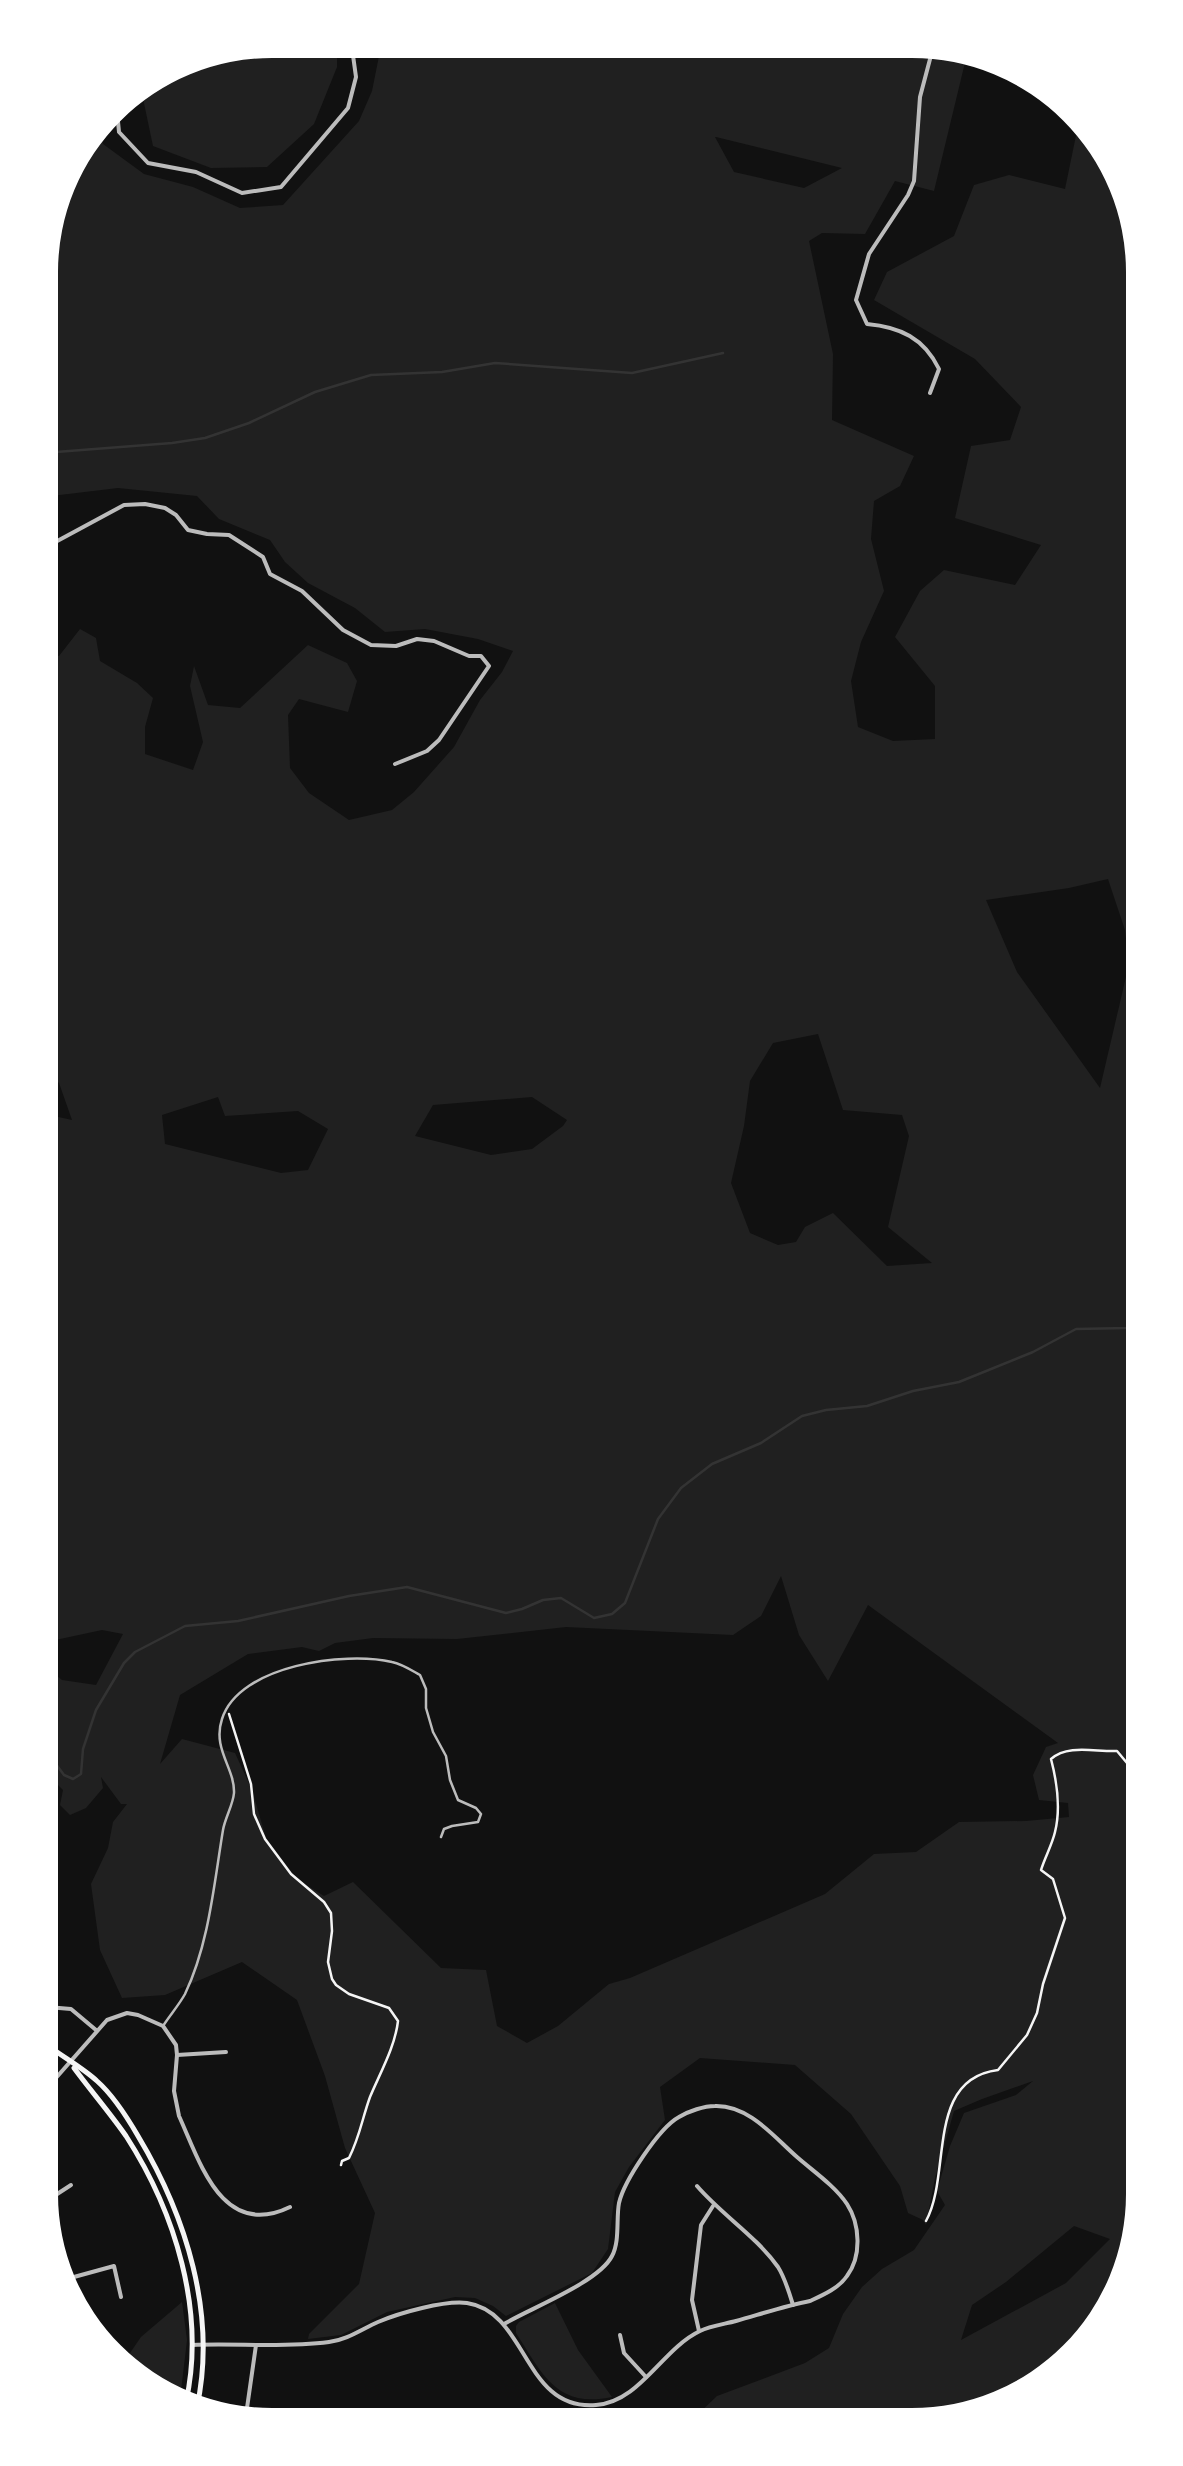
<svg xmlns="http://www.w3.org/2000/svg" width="1183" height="2466" font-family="Arial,sans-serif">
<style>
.green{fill:#202020;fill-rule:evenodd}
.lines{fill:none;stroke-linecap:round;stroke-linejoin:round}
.stream{stroke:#333;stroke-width:2.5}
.path{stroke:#f5f5f5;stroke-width:2.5}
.service{stroke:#bcbcbc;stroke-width:2.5}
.minor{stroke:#bcbcbc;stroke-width:4}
.secondary{stroke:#f5f5f5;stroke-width:5}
</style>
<rect width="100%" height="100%" fill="#111"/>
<!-- green -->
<g class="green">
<polygon points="271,40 337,40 337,67 314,124 267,167 211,168 153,146 140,84 183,57"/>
<path d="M382 41 956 44 968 50 934 191 895 181 865 234 822 233 809 241 833 354 832 420 914 456 900 486 874 501 871 539 884 591 861 642 851 681 858 727 893 741 935 739V686L895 637 920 591 944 570 1015 585 1041 545 955 518 971 446 1010 440 1021 407 975 359 874 300 887 272 954 236 974 185 1009 175 1065 189 1079 121 1077 118 1135 211 1142 2211 1095 2336 972 2418 693 2419 717 2396 805 2363 829 2348 843 2314 862 2287 882 2269 914 2250 945 2205 937 2191 950 2146 964 2113 1016 2095 1033 2081 982 2099 954 2111 935 2178 926 2225 923 2220 908 2213 900 2186 851 2114 795 2065 700 2058 660 2087 665 2120 629 2167 615 2192 608 2249 592 2273 506 2316 493 2306 475 2298 455 2297 387 2312 341 2335 308 2339 309 2334 359 2284 375 2213 345 2148 325 2076 297 2000 242 1962 165 1995 122 1998 100 1950 91 1884 108 1848 113 1822 127 1804H121L101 1777 103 1788 86 1808 70 1815 60 1805 63 1790 47 1774 46 1667 62 1680 96 1685 123 1634 102 1630 46 1642 45 1114 72 1120 59 1083 44 1067 43 656H59L80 629 96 638 100 661 137 683 153 698 145 727V754L193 770 203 742 190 686 194 666 208 705 240 708 308 645 347 663 357 681 348 712 299 699 288 715 290 768 309 793 349 820 392 810 414 792 454 747 480 700 502 672 513 651 478 639 425 629 385 632 355 608 308 583 285 562 270 540 219 519 197 496 118 488 43 497 42 242 64 168 97 125 103 144 144 174 193 187 240 208 283 205 359 121 372 91ZM715 137H716L842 168 804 188 734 172ZM1108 879 1125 930 1129 964 1100 1088 1017 972 986 900 1069 888ZM818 1034 843 1110 902 1115 909 1136 888 1227 932 1263 887 1266 833 1213 805 1227 796 1242 778 1245 750 1233 731 1183 744 1126 750 1081 773 1043ZM218 1097 225 1116 298 1111 328 1129 308 1170 281 1173 165 1144 162 1115ZM532 1097 567 1120 563 1126 532 1149 491 1155 415 1136 433 1105ZM781 1576 799 1635 828 1681 868 1605 1058 1743 1046 1747 1033 1775 1039 1800 1068 1803 1069 1817 1026 1821 959 1822 916 1852 874 1854 825 1894 630 1978 609 1984 558 2026 527 2043 497 2026 486 1970 441 1968 353 1882 324 1896 297 1879 266 1838 252 1790 235 1753 182 1739 160 1764 180 1695 248 1654 302 1647 319 1651 335 1643 373 1638 457 1639 566 1627 733 1635 761 1616ZM1074 2226 1110 2239 1066 2283 961 2340 972 2305 1006 2282Z"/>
<polygon points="182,2302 187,2340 180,2399 119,2369 141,2337"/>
<path d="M555 2303 578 2350 612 2397C556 2409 542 2373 516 2333V2326L519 2322Z"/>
</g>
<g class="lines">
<!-- stream -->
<g class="stream">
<path d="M1135 292C1128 308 1126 321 1135 337"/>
<polyline points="43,453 172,443 205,438 249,423 315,392 371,375 442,372 495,363 632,373 723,353"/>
<polyline points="47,1752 64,1775 73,1779 81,1774 83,1749 96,1710 124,1663 135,1652 185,1626 238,1621 349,1596 407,1587 506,1613 522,1609 543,1600 561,1598 594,1618 612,1614 625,1603 658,1519 681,1488 712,1464 761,1443 802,1416 826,1410 867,1406 913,1391 959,1382 1033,1352 1076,1329 1128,1328 1139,1326"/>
</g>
<!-- path -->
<g class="path">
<path d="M229 1714 251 1784 254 1814 265 1839 291 1874 324 1902 331 1913 332 1931 328 1962 332 1979 336 1985 349 1994 389 2008 398 2021C395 2047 380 2073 370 2097 362 2119 360 2136 349 2158L342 2161 341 2165"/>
<path d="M926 2221C952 2174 925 2079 998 2070L1027 2035 1037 2013 1043 1984 1065 1918 1053 1879 1041 1870C1045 1857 1052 1845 1055 1832 1061 1808 1057 1782 1051 1759 1068 1744 1095 1752 1117 1751L1127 1763 1141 1773"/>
</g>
<!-- service -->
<path class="service" d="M163 2026C170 2015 179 2005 185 1994 209 1944 214 1884 223 1830 225 1818 233 1805 234 1793 235 1768 212 1749 222 1719 239 1665 345 1651 392 1662 402 1664 411 1670 420 1675L426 1689V1708L433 1732 446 1756 450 1780 458 1800 476 1808 481 1814 478 1822 452 1826 444 1829 441 1837"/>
<!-- minor -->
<g class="minor">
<polyline points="116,101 119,132 148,163 196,172 242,193 281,187 348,108 356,77 351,41"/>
<path d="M930 393 939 369C924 338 900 327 867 324L856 300 869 254 908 195 914 181 920 97 934 44"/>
<polyline points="43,559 48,546 124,505 145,504 165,508 176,515 188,530 207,534 229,535 263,557 270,574 302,591 343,630 371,645 396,646 417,639 434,641 469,656 481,656 489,666 439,740 427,751 395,764"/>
<polyline points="47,2007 71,2009 96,2030"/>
<polyline points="177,2055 226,2052"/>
<path d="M48 2087 107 2020 127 2013 138 2015 163 2026 176 2045 177 2055 174 2091 179 2116C200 2162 222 2240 290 2207"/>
<path d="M697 2186C722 2215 756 2236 778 2267 785 2278 789 2292 793 2305"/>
<polyline points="48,2200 71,2185"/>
<polyline points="63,2280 114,2266 121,2297"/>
<polyline points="699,2331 692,2300 701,2225 713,2206"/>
<polyline points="620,2335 624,2353 646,2377"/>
<path d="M192 2345C237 2343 284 2348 329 2342 347 2340 362 2329 378 2322 399 2313 445 2300 467 2303 528 2312 523 2411 596 2405 640 2402 662 2349 700 2331 710 2326 725 2324 736 2321 761 2314 785 2306 810 2301 823 2295 839 2288 847 2276 862 2256 860 2224 847 2204 835 2186 813 2171 797 2157 774 2137 749 2105 715 2106 704 2106 689 2111 679 2117 659 2128 624 2181 619 2203 616 2219 620 2241 612 2256 599 2282 531 2308 504 2324"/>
<polyline points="245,2422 256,2345"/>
</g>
<!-- secondary -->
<g class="secondary">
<path d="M47 2045C63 2057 83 2068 97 2081 114 2096 127 2117 138 2136 186 2216 217 2314 197 2407"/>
<path d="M74 2068C91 2091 110 2113 126 2136 175 2212 206 2311 186 2402"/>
</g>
</g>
<!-- crop -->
<path d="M0 0H1183V2466H0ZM272 58H912A214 214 0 0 1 1126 272V2194A214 214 0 0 1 912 2408H272A214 214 0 0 1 58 2194V272A214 214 0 0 1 272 58Z" fill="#fff" fill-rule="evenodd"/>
</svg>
